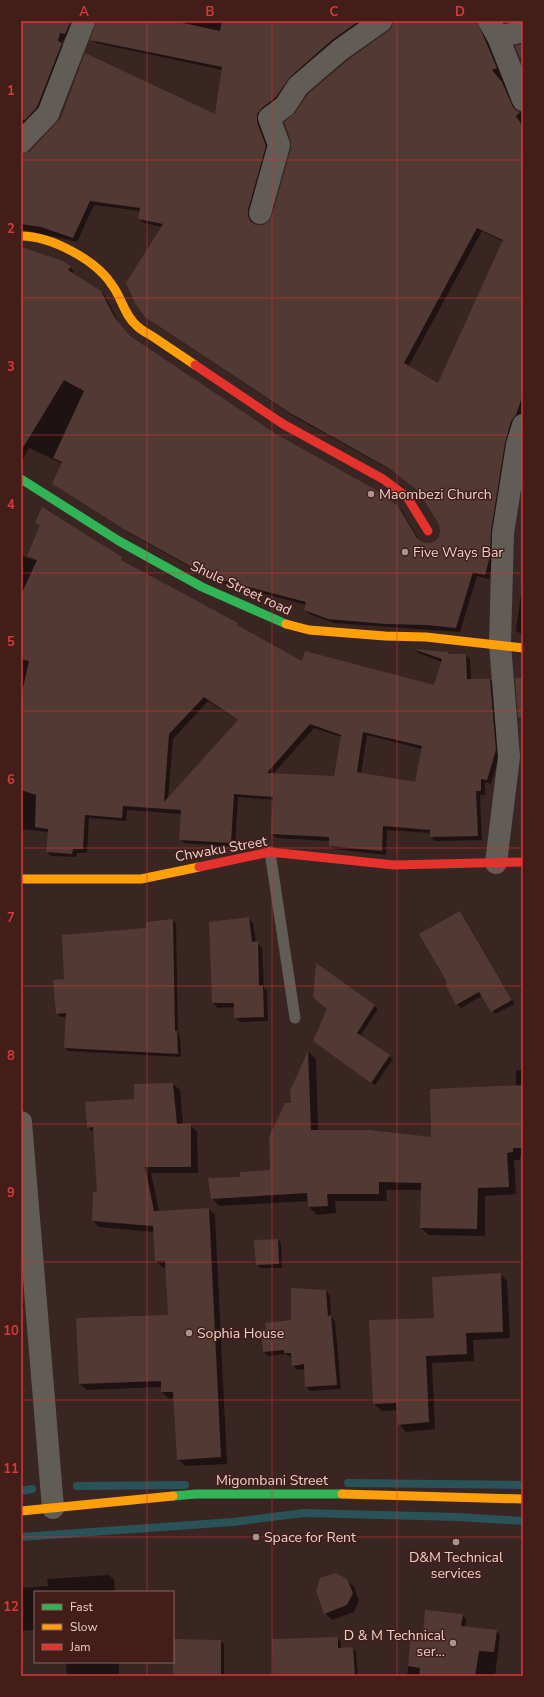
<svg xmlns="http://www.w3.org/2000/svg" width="544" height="1697" font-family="'Nunito Sans',sans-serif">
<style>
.shadow{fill:#0007;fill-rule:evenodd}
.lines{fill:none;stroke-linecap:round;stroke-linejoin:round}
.stream{stroke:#2a5259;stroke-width:8}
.building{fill:#533934;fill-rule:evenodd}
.lane{stroke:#625c57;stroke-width:11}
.street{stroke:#625c57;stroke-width:22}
.fast{stroke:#30b455;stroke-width:9}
.slow{stroke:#ff9f0a;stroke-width:9}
.jam{stroke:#e5322d;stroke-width:9}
.grid{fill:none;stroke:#d83938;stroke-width:1;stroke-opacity:0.55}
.poi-dot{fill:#ab9490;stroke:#431e18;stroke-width:1.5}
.labels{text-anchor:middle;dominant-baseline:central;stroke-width:3;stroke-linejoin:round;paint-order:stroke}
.poi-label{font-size:14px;fill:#e9d0cb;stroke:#431e18;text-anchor:start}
.street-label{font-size:14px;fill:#e9d0cb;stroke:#431e18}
.neatline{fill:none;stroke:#d83938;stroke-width:1.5}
.grid-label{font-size:13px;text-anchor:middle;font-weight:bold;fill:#d83938}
</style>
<rect width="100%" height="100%" fill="#392522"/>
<!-- shadow -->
<g class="shadow">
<polygon points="21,21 77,21 70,38 65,37 62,44 66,48 41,111 21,132"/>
<path d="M97 21H369L294 81 270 150 252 214V222L257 226H264L270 222 393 27 394 21H482L480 26 491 48 515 110 523 113V417L489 579 477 576 460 632 333 623 309 614 305 610 307 605 215 581 131 534 58 488 54 484 63 464 29 448 21 462V249L70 267 74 271 73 274 101 292 105 296 119 323 131 338 276 435 397 506 402 511 421 543 429 544 435 542 440 537 441 530 440 524 417 489 394 472 295 417 151 321 162 227 144 223 139 219 141 211 94 205 77 242 21 229V155L31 151 58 123 85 55 216 115 223 70 96 43 91 39ZM482 231 504 242 439 384 408 367Z"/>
<polygon points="504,21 523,21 509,26"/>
<polygon points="523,44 523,63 516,46"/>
<path d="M21 556 133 587 237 624 242 629 302 663 434 686 442 662 418 653 415 650 448 653 450 655H466L470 659 471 680H490L494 684 500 754 491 784 485 782V795H480L482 840 435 841 431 837V833L387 830 386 855 334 849 330 845V841L277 838 272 834 274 800 238 797 235 847 184 843 180 839 181 814 127 810 126 821 89 818 87 853H77L76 857 51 856 47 852 48 832 21 829ZM208 701 239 721 168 799 173 739ZM314 728 342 737 335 777 273 774ZM367 735 422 749 415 784 361 774Z"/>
<polygon points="523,579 523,635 516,631"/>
<polygon points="463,916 515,1004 495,1014 483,995 461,1008 457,1004 448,983"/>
<polygon points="248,918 253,923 256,942 262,947 264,988 267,991 268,1021 240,1022 235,1017 235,1007 218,1008 213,1003"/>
<polygon points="173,920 176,924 178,1033 180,1036 181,1057 68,1051 65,1048 67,1017 60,1017 57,1013 65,980 147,929"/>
<polygon points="374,1006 378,1009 360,1036 393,1059 375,1085 318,1044 328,1009"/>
<polygon points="309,1052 316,1059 318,1131 432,1138 516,1086 516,1070 523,1070 523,1155 520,1155 520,1160 514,1160 516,1194 485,1196 485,1236 429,1235 421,1228 422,1190 386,1190 387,1201 335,1201 336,1213 317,1215 309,1207 309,1201 219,1206 212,1198 241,1178 271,1171 292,1104 291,1091"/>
<polygon points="173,1084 180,1090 183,1125 190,1125 197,1132 198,1173 151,1173 159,1211 209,1209 215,1215 227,1464 185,1466 178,1459 174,1398 169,1399 162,1392 162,1387 87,1390 80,1384 170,1316 167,1267 163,1268 156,1261 154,1232 99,1227 93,1221 98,1193 94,1133 88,1127 135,1100 135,1085"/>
<polygon points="278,1240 281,1243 282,1268 261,1268 257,1265"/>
<polygon points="500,1274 507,1281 510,1338 473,1340 474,1361 432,1363 435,1429 406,1432 399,1424 398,1410 382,1411 374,1404 435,1319"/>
<polygon points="326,1291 330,1296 331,1317 335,1321 341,1389 310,1391 306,1387 305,1369 297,1370 293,1366 292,1357 290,1357 286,1354 268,1356 264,1352 292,1321"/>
<polygon points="21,1302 24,1304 21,1313"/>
<polygon points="109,1575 114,1580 115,1592 35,1592 35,1630 21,1631 21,1588 48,1586 47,1579"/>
<polygon points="346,1580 354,1587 359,1601 354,1612 332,1620 325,1613"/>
<polygon points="462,1615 466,1619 465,1627 496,1631 500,1635 495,1676 407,1676 412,1634 424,1635"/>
<polygon points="338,1638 341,1642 341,1649 353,1648 356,1652 358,1676 274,1676"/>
<polygon points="173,1640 220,1641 224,1644 224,1676 173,1676"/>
<polygon points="21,1652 23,1676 21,1676"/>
<polygon points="66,1662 119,1662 119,1676 67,1676"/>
</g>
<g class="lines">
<!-- stream -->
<g class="stream">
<polyline points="348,1483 523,1485"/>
<polyline points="77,1486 185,1485"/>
<polyline points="21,1491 32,1489"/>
<polyline points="21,1537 233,1522 304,1513 458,1517 523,1521"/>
</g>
</g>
<!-- building -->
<g class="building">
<polygon points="21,21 71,21 65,34 60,33 58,41 62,43 37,107 25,120 21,119"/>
<path d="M96 21H174L220 31 222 21H359L332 40 290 77 276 97 262 108 257 114V122L266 146 248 210V216L251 222 256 225H263L268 222 272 216 291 148V141L284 122 295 113 308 94 348 60 388 31 392 27 393 21H477L497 68 492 70 502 82 512 105 515 110 520 112 516 116 523 127V394L516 415 511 421 505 443 491 531 490 556 485 575 473 572 456 628 427 625 386 624 328 619 304 610 306 602 210 577 125 530 52 484 62 462 53 458 84 391 64 380 21 451V248H24L63 261 71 266 68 270 101 291 115 318 130 336 276 434 376 490 398 506 417 538 422 542 428 543 434 542 439 537 440 531 439 524 417 490 390 469 290 413 145 317 136 305 126 283 163 224 138 219 140 208 90 201 73 238 41 227 21 224V154L30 151 60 119 85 53 215 114 222 67 90 40ZM477 228 503 240 438 383 404 363Z"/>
<polygon points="522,44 523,57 520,58 515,46"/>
<path d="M42 507 122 557 121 560 238 623 237 625 302 661 305 651 434 685 442 659 413 649 448 652V654H466L467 679H490L496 750 487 780 481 779V791H476L478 836 430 837V830L383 826 382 851 329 846V837L271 834 273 797 234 794 231 843 179 840 181 810 123 806 122 818 85 815 83 849H73L72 854 46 852 48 829 35 827 36 795 21 790V697L29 661 21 659V595L37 560 27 556 40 525 35 523ZM204 697 238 720 164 802 169 734ZM310 724 341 735 334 776 267 773ZM363 732 422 746 415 782 357 772Z"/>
<polygon points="515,678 523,678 523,718 518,717"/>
<polygon points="460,911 512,1000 491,1012 479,992 456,1005 445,984 447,982 419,934"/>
<polygon points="249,917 252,942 258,941 259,986 263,985 264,1017 234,1018 234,1003 212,1003 209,922"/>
<polygon points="173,919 175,1031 177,1031 178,1054 64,1048 66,1013 56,1014 53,980 64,979 62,935 146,928 146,922"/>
<polygon points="316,963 375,1005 357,1033 390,1055 371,1083 313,1041 327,1009 313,997"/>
<polygon points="308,1051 311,1130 369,1130 431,1137 430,1089 523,1085 523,1148 513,1148 513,1152 507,1153 509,1187 478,1188 477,1229 420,1228 421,1183 379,1182 379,1194 327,1194 328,1206 308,1207 307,1193 211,1199 208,1178 240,1177 240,1172 270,1170 269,1137 285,1103 291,1103 290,1091"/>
<polygon points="173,1083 177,1124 191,1124 191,1167 145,1167 154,1211 209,1208 221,1457 177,1460 173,1392 161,1392 161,1381 79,1384 76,1318 168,1315 165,1261 155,1261 153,1226 92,1221 93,1192 97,1192 93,1127 87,1128 85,1102 134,1099 134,1084"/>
<polygon points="278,1239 279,1264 256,1265 254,1240"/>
<polygon points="501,1273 503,1332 466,1333 467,1354 426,1356 429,1422 398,1425 396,1403 373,1404 369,1320 434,1318 432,1277"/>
<polygon points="291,1288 326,1290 328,1316 331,1315 337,1385 305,1387 304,1364 292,1366 291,1353 284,1353 284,1350 263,1352 261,1330 266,1329 265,1323 291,1320"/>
<polygon points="336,1573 347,1579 353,1593 347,1605 324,1614 316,1591 320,1578"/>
<polygon points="425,1610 463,1614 461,1626 497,1630 494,1652 479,1651 475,1676 419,1676 420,1668 408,1666 411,1633 423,1634"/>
<polygon points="338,1637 338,1648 353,1647 355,1676 273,1676 272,1639"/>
<polygon points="173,1639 221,1640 221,1676 173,1676"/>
</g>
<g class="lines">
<!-- lane -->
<polyline class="lane" points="270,852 295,1018"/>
<!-- street -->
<g class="street">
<polyline points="489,21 498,37 523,100"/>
<polyline points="498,37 523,31"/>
<polyline points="21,142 48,114 84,21"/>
<polyline points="260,213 279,145 269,118 285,106 298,86 340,50 381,21"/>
<polyline points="496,863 509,757 500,644 503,533 517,445 523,425"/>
<polyline points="21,1122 53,1508"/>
</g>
<!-- fast -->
<g class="fast">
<polyline points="21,479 119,541 202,587 286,624"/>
<polyline points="173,1496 196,1494 342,1494"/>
</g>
<!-- slow -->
<g class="slow">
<path d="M21 236C51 236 96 260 112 285 122 298 124 315 137 326 142 331 149 334 155 338 168 347 182 356 195 365"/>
<polyline points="286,624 309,630 385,636 426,637 523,648"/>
<polyline points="21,879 141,879 199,867"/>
<polyline points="342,1494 523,1499"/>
<polyline points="21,1511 173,1496"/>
</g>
<!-- jam -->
<g class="jam">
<polyline points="195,365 283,424 383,479 407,497 428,531"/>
<polyline points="199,867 270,852 394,865 523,862"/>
</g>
</g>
<!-- grid -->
<path class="grid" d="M147 21V1592M272 21V1676M397 21V1676M21 160H523M21 298H523M21 435H523M21 573H523M21 711H523M21 848H523M21 986H523M21 1124H523M21 1262H523M21 1400H523M21 1537H523M147 1662V1676"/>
<!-- markers -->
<g class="poi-dot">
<circle cx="371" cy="494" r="4"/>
<circle cx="405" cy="552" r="4"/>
<circle cx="189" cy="1333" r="4"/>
<circle cx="256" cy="1537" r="4"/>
<circle cx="456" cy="1542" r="4"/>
<circle cx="453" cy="1643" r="4"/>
</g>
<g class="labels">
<!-- poi labels -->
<g class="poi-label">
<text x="379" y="494">Maombezi Church</text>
<text x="413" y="552">Five Ways Bar</text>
<text x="197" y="1333">Sophia House</text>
<text x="264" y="1537">Space for Rent</text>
<text x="456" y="1557" text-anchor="middle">D&amp;M Technical<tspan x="456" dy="16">services</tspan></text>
<text x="445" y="1635" text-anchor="end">D &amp; M Technical<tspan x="445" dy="16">ser...</tspan></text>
</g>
<!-- street labels -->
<g class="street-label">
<text transform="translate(241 588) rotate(25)">Shule Street road</text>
<text transform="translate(221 849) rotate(-10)">Chwaku Street</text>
<text x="272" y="1480">Migombani Street</text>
</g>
</g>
<!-- border -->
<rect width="544" height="1697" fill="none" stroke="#431e18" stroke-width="44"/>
<!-- legend -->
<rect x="34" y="1591" width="140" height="72" fill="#431e18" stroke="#856560"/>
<rect x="42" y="1604" width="20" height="6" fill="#30b455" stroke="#856560"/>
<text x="70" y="1611" font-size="12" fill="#e9d0cb">Fast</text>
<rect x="42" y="1624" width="20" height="6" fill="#ff9f0a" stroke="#856560"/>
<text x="70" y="1631" font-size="12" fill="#e9d0cb">Slow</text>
<rect x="42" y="1644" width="20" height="6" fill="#e5322d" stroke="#856560"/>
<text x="70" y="1651" font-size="12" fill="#e9d0cb">Jam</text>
<rect x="22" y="22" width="500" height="1653" class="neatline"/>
<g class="grid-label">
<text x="84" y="16">A</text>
<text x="210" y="16">B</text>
<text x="334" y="16">C</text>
<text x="460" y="16">D</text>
<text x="11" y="95">1</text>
<text x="11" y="233">2</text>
<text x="11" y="371">3</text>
<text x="11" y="509">4</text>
<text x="11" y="646">5</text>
<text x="11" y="784">6</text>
<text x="11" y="922">7</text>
<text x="11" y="1060">8</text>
<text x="11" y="1197">9</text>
<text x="11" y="1335">10</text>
<text x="11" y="1473">11</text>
<text x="11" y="1611">12</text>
</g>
</svg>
